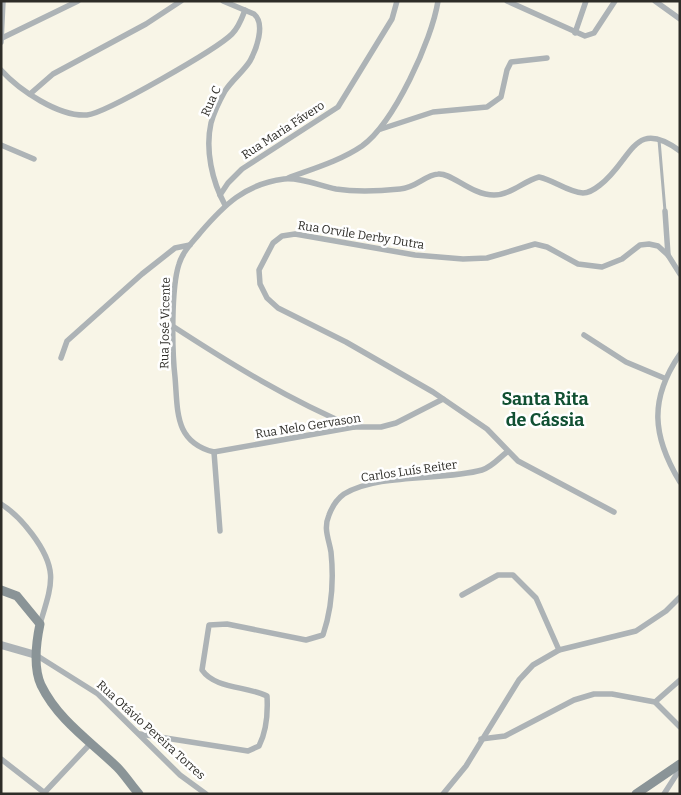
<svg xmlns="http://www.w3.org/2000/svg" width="681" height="795" font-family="Bitter,serif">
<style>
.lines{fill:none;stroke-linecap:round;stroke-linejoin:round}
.service{stroke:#adb3b6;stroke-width:3}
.minor{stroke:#adb3b6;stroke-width:5.5}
.tertiary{stroke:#adb3b6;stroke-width:8}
.secondary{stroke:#8a9497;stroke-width:9}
.labels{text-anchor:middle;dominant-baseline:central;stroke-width:5;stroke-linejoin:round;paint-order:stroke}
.street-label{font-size:12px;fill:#2e2d28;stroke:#fff}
.district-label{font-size:18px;font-weight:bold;fill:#115033;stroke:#fff}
</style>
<rect width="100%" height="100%" fill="#f8f5e7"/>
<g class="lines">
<!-- service -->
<polyline class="service" points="659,140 665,211"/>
<!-- minor -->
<g class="minor">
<path d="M223 1 254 14C266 24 256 50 250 61 243 72 232 80 225 91 220 100 214 112 211 123 205 150 212 181 225 205"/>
<polyline points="507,1 585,36 594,33 615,1"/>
<polyline points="655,1 680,19"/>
<polyline points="575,33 586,1"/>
<polyline points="2,38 78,1"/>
<polyline points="1,42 3,1"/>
<path d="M1 70C19 90 59 117 87 115 106 113 217 49 232 34 239 27 242 18 245 10"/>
<polyline points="30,94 53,74 146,24 181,1"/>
<polyline points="381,129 433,112 487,107 501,97 507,70 511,62 547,58"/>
<polyline points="1,145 34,159"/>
<path d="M288 178C312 169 340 161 362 146 394 123 432 40 438 1"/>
<polyline points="220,195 228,183 242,169 338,107 392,19 397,1"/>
<polyline points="665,211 668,255"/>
<path d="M174 327C231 364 291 401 354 427"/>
<polyline points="584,335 626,362 664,378"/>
<path d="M680 354C649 399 652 436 680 482"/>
<polyline points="61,358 67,341 142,274 175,248 190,245"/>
<path d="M443 399 396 423 381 427H354L214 452C174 442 178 411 175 377 172 351 171 288 179 264 183 251 192 243 200 233 224 205 245 184 284 179 300 177 320 186 336 189 356 192 380 191 400 189 416 188 425 175 438 174 451 172 471 195 494 195 510 195 524 181 539 177 554 180 567 192 583 193 589 193 595 189 600 185 632 161 633 116 680 151"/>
<polyline points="214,452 220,531"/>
<path d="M1 504C14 512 23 522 32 534 59 570 52 584 40 624"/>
<polyline points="614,512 518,461 487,429 433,392 346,342 278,308 267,298 260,284 259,270 273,243 282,236 295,234 415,255 463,259 487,258 535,244 547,247 578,264 602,267 622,259 640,245 649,244 658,246 668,255 680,274"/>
<polyline points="462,595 498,575 513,575 536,598 559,650"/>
<polyline points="36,655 98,694 180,775 206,794"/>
<polyline points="655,702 680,680"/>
<path d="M140 734 248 751 259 746C267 730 268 713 267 696 247 686 215 689 202 670L209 625 227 624 306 640 323 635C332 608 334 581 331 552 329 539 323 529 329 515 332 507 337 499 344 494 378 473 443 481 482 470 492 467 499 458 507 452"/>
<polyline points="481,739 505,736 574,700 594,694 612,694 655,702 680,727"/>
<polyline points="1,759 46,794"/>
<polyline points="44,793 90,744"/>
<polyline points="443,794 466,766 519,680 533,665 559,650 636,631 666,611 680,597"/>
<polyline points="664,794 680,769"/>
</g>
<!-- tertiary -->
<polyline class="tertiary" points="1,645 36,655"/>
<!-- secondary -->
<g class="secondary">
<path d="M1 590 17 596 40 624C36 643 33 667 41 685 58 720 90 741 117 767 125 775 131 785 139 794"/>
<polyline points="636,794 680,764"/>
</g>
</g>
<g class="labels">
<!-- street labels -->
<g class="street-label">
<text transform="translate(211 101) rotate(-66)">Rua C</text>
<text transform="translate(283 130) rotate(-33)">Rua Maria Fávero</text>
<text transform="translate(361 235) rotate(9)">Rua Orvile Derby Dutra</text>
<text transform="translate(165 323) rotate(-89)">Rua José Vicente</text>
<text transform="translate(308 426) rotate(-9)">Rua Nelo Gervason</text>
<text transform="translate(409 471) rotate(-8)">Carlos Luís Reiter</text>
<text transform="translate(151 730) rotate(42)">Rua Otávio Pereira Torres</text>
</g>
<!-- district labels -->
<g class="district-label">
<text x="545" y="399">Santa Rita<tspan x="545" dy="21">de Cássia</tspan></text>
</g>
</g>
<!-- border -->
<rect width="681" height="795" fill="none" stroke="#2e2d28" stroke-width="5"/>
</svg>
